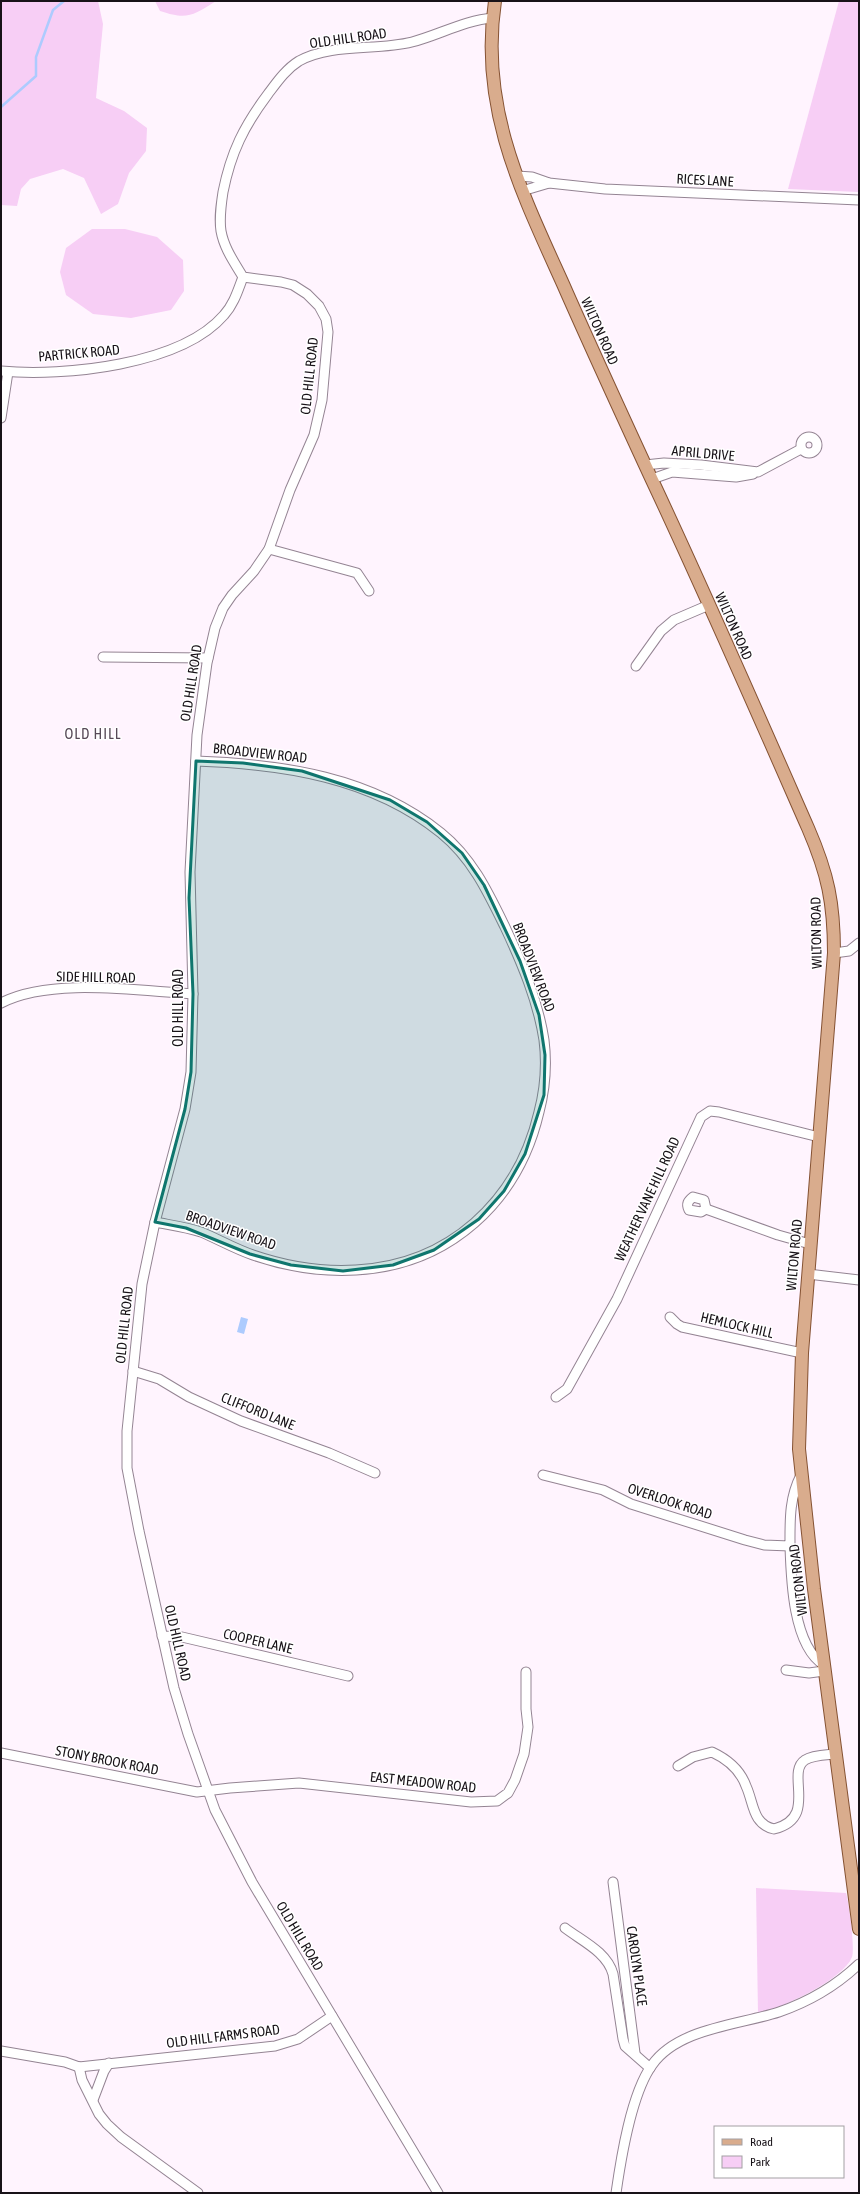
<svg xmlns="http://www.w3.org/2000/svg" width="860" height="2194" font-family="'Asap Condensed',sans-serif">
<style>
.green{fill:#f7cef5}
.water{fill:#adcbfe}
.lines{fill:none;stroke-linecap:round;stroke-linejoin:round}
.stream{stroke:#adcbfe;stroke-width:2.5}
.minor-casing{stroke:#948493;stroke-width:11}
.major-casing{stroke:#855233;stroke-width:14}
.minor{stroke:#fff;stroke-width:9}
.major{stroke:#d9ac8d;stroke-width:12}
.marked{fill:#0f766e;fill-opacity:0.2;stroke:#0f766e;stroke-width:3;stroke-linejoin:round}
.labels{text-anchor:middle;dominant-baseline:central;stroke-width:3;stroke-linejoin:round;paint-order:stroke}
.street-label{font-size:14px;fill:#181218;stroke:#fff}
.neighbourhood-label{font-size:15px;letter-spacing:1px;fill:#574957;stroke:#fff}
</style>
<rect width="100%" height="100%" fill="#fff4fe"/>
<!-- green -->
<g class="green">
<polygon points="1,1 98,1 103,24 96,98 124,111 147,128 146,151 129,173 118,204 101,214 84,178 63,169 30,179 21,189 17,206 1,205"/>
<path d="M155 1H216C192 16 187 20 160 11Z"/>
<polygon points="839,1 859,1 859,192 788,189"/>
<polygon points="92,229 125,229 157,237 183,260 184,291 171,310 131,318 93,314 66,295 60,272 66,248"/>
<path d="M756 1888 846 1893C849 1902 855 1949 852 1957 843 1980 781 2008 758 2014Z"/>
</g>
<!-- water -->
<polygon class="water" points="241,1317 248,1319 244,1334 237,1332"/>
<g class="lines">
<!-- stream -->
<polyline class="stream" points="1,107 36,76 36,57 53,10 64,1"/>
<defs>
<g id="minor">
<polyline points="517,176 532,177 549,183 605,189 859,200"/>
<polyline points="522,191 549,183"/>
<path d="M1 371C64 377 181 365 224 315 234 304 238 290 243 277"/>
<polyline points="1,418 8,372"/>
<circle cx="809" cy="445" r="8"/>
<polyline points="645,465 664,463 701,465 758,472 801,449"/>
<polyline points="652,479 672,472 736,477 753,474"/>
<polyline points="269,549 357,573 369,591"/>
<polyline points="103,657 208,658"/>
<polyline points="636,666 661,631 674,620 709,605"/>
<polyline points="834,953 849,951 859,943"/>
<path d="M1 1003C51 977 138 991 193 994"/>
<path d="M693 1197 704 1200 706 1209 701 1212 689 1210C686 1204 688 1201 693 1197Z"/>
<polyline points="706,1209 778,1235 810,1244"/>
<path d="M155 1222C170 1225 186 1227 201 1232 218 1239 235 1249 253 1255 285 1266 322 1272 356 1270 449 1265 518 1202 539 1112 545 1089 547 1064 544 1040 538 1001 522 963 505 927 488 892 472 858 441 833 372 777 282 764 196 761"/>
<polyline points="808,1274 859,1280"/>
<polyline points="670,1317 677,1324 682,1327 802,1353"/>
<polyline points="133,1371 159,1379 189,1397 241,1421 329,1453 375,1473"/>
<polyline points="556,1397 567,1389 617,1299 701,1117 710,1111 719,1112 819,1137"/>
<path d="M543 1475 603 1490 631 1504 745 1540 764 1545 790 1546C790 1521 789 1498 801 1475"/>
<path d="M790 1546C791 1579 793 1646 824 1665"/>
<polyline points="162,1636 182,1637 348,1676"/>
<polyline points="786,1670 809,1673 824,1671"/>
<polyline points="1,1753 197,1792 230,1788 299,1783 471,1802 497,1801 508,1793 515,1780 524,1754 528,1727 526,1709 526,1672"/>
<path d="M678 1766 693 1757 712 1752C727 1759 740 1769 746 1786 754 1803 752 1824 774 1829 819 1818 785 1773 805 1760 813 1755 826 1755 835 1754"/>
<polyline points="613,1882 635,2053"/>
<path d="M565 1928C582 1941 607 1952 613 1974L623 2039 625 2046 650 2068"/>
<polyline points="1,2051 65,2062 79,2067"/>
<polyline points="79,2067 275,2046 298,2039 332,2016"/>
<polyline points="79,2067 82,2080 99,2114 107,2124 121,2137 198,2193"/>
<polyline points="93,2100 104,2071 109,2063"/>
<path d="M438 2193 252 1882 215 1810 188 1734 174 1688 139 1531 127 1468V1431L142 1284 155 1222 185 1109 191 1072 193 994 190 872 197 735 207 663 215 628 223 608 232 595 254 571 269 549 290 490 314 435 322 400 328 332 326 319 319 306 307 294 293 285 281 282 243 277C234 262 224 248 221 231 219 218 221 205 223 192 231 152 244 126 268 94 277 82 286 69 299 61 332 43 376 51 412 42 439 35 465 20 493 18"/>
<path d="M616 2193C621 2158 631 2094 652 2065 678 2028 739 2025 779 2012 808 2002 837 1985 859 1964"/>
</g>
<path id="major" d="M495 1C479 107 521 191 563 284 592 350 622 415 652 480 706 595 757 712 808 828 828 874 834 903 834 953L802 1353 799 1449 814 1589 859 1929"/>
</defs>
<!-- minor casing -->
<use href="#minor" class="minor-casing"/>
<!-- major casing -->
<use href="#major" class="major-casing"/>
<!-- minor -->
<use href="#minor" class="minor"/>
<!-- major -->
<use href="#major" class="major"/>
</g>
<!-- marked area -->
<path class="marked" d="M196 761 243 763 302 771 390 800 427 822 462 853 484 885 520 961 539 1015 545 1055 544 1095 525 1154 504 1191 479 1219 434 1250 393 1265 343 1271 291 1265 250 1254 186 1228 155 1222 185 1109 191 1072 193 994 189 898Z"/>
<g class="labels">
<!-- street labels -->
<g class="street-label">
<text transform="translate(348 38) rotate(-8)">OLD HILL ROAD</text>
<text transform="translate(705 180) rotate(3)">RICES LANE</text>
<text transform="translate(600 331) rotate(66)">WILTON ROAD</text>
<text transform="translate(79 353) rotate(-5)">PARTRICK ROAD</text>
<text transform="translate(309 376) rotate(-84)">OLD HILL ROAD</text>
<text transform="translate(703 453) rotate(5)">APRIL DRIVE</text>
<text transform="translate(734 626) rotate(66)">WILTON ROAD</text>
<text transform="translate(191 683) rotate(-81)">OLD HILL ROAD</text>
<text transform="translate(260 753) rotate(6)">BROADVIEW ROAD</text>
<text transform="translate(816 933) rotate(-91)">WILTON ROAD</text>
<text transform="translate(534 967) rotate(69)">BROADVIEW ROAD</text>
<text transform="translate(96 977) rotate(1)">SIDE HILL ROAD</text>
<text transform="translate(178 1008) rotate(-90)">OLD HILL ROAD</text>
<text transform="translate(647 1199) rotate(-65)">WEATHER VANE HILL ROAD</text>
<text transform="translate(231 1230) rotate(19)">BROADVIEW ROAD</text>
<text transform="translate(794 1255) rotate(-85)">WILTON ROAD</text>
<text transform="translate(124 1325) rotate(-84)">OLD HILL ROAD</text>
<text transform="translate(737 1325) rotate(13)">HEMLOCK HILL</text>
<text transform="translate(258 1411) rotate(22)">CLIFFORD LANE</text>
<text transform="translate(670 1501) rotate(18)">OVERLOOK ROAD</text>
<text transform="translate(798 1580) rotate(-97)">WILTON ROAD</text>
<text transform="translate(258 1641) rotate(13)">COOPER LANE</text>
<text transform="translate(178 1643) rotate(77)">OLD HILL ROAD</text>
<text transform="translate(107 1760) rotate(11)">STONY BROOK ROAD</text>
<text transform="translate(423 1782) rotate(6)">EAST MEADOW ROAD</text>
<text transform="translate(300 1936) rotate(59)">OLD HILL ROAD</text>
<text transform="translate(637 1966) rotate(82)">CAROLYN PLACE</text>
<text transform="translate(223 2036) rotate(-7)">OLD HILL FARMS ROAD</text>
</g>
<!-- neighbourhood labels -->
<g class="neighbourhood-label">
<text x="93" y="733">OLD HILL</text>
</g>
</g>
<!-- border -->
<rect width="860" height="2194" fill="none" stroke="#181218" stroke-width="4"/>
<!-- legend -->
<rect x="714" y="2126" width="130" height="52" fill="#ffffff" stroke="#a3a0a3"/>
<rect x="722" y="2139" width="20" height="6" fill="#d9ac8d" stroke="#a3a0a3"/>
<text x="750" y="2146" font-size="12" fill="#181218">Road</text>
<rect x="722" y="2156" width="20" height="12" fill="#f7cef5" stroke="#a3a0a3"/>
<text x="750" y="2166" font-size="12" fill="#181218">Park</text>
</svg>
